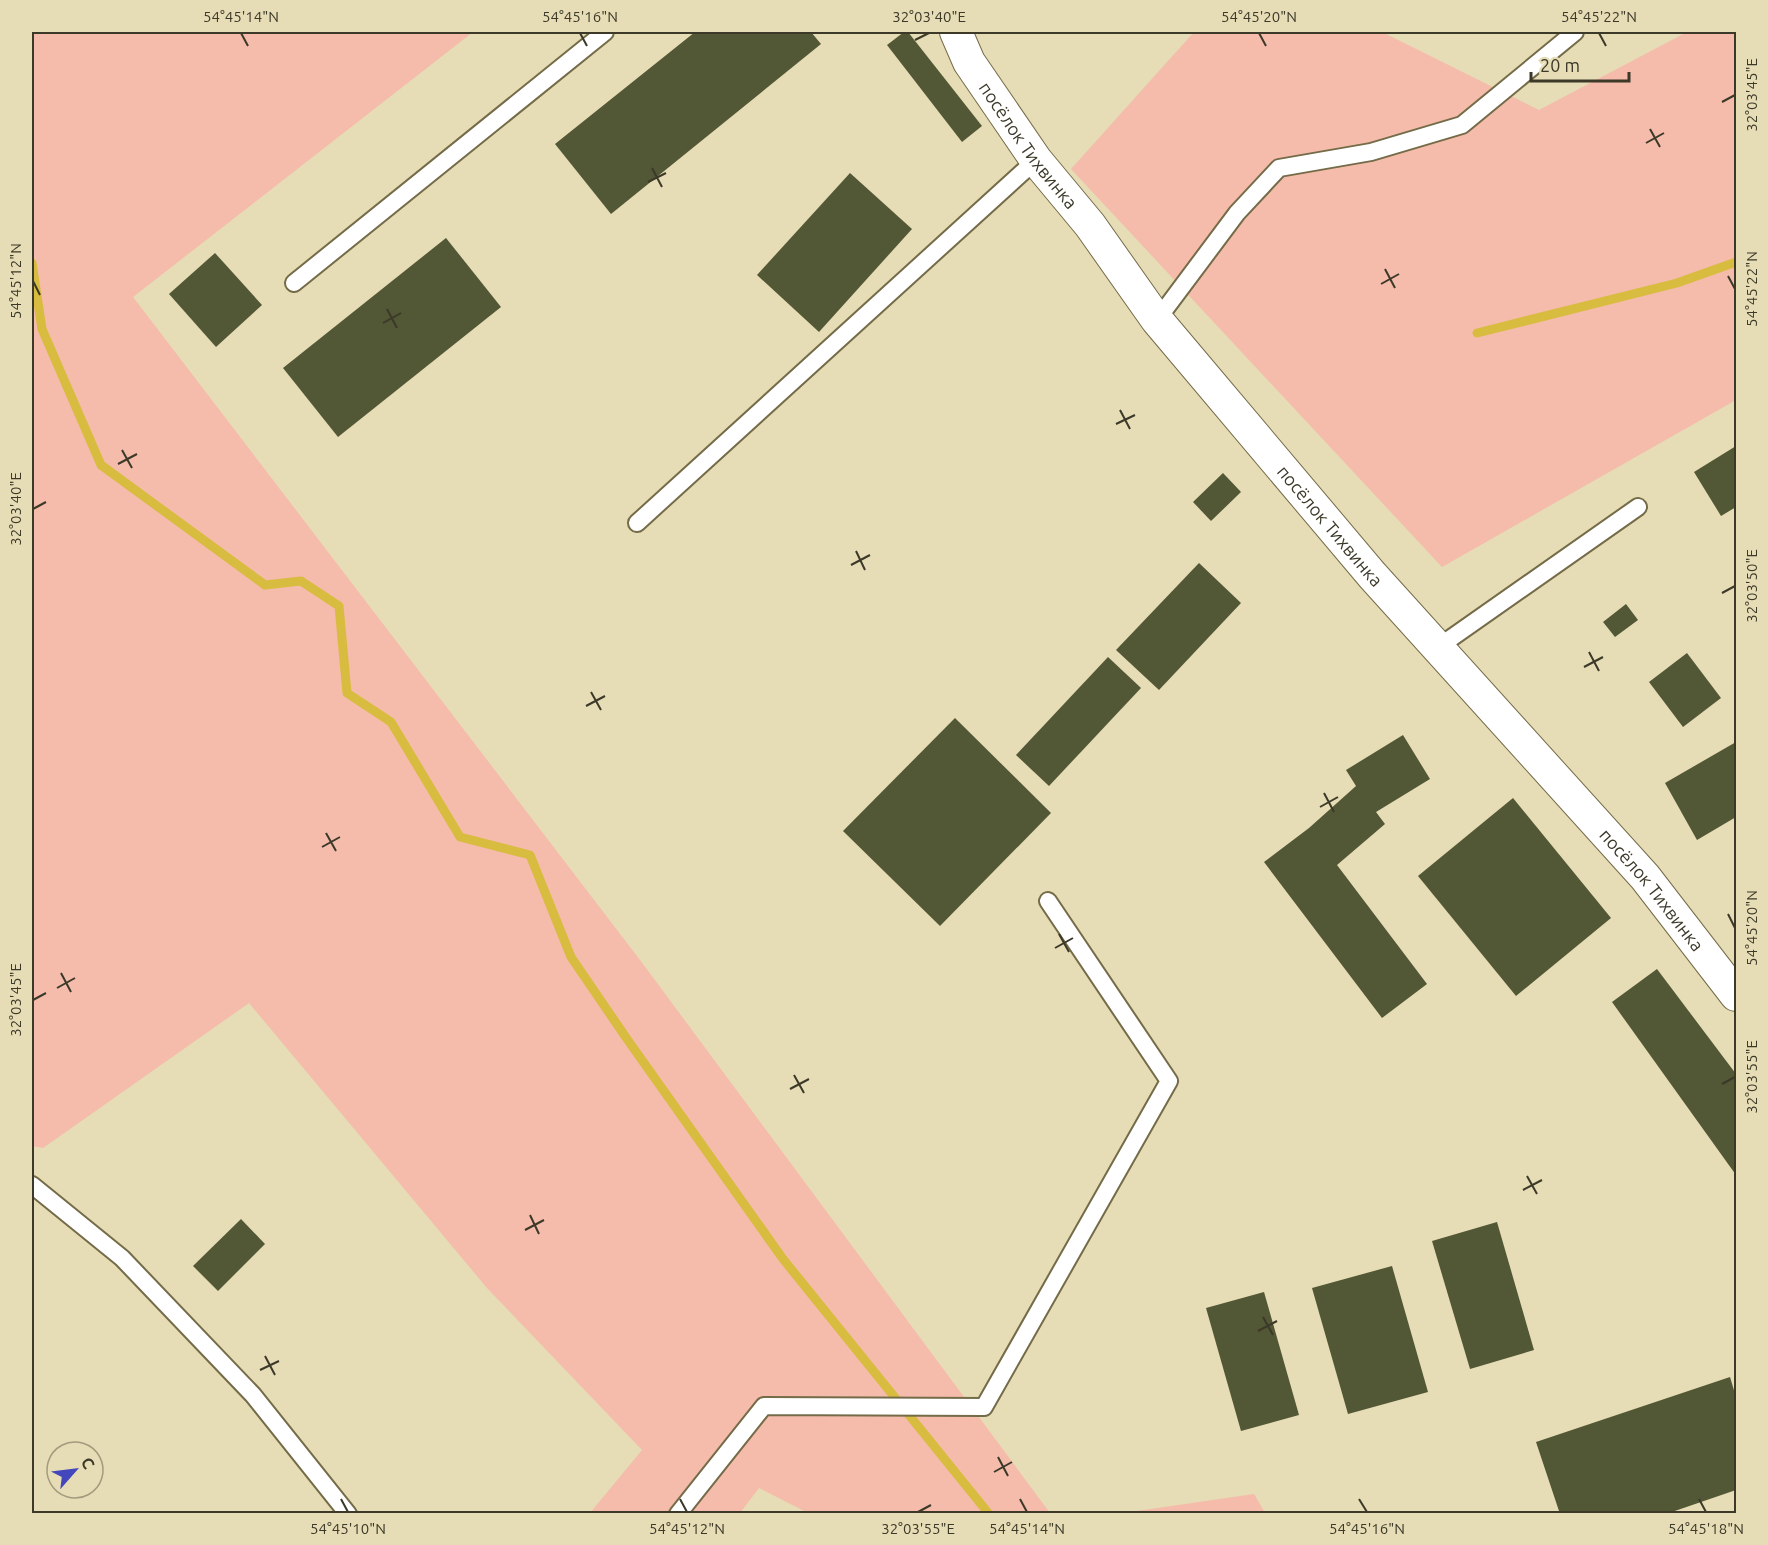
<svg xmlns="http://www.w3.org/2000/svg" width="1768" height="1545" font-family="Ubuntu,sans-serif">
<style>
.green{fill:#f5bbab}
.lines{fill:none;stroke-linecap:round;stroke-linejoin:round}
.stream{stroke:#d8bc40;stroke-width:9}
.building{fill:#525735}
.service-casing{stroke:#746b48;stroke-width:20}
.minor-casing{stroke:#746b48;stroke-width:34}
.service{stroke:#fff;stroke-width:16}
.minor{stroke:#fff;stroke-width:32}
.ticks{fill:none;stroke:#3c3929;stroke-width:2}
.labels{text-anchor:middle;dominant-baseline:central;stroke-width:6;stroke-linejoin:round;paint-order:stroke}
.street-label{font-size:18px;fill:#3c3929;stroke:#e6dcb5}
.neatline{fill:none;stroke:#3c3929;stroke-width:2}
.ticks-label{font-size:15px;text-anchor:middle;fill:#3c3929}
</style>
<rect width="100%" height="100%" fill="#e6dcb5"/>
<!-- green -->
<g class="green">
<polygon points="32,32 473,32 133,297 640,960 1050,1513 808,1513 759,1488 740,1513 590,1513 642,1450 487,1288 249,1003 43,1148 32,1146"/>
<polygon points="1194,32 1382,32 1539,110 1687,32 1736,32 1736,400 1442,567 1071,169"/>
<polygon points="1254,1494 1265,1513 1123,1513"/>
</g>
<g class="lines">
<!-- stream -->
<g class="stream">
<polyline points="32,263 42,329 101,465 265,585 301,581 339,606 347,693 391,722 460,837 530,855 571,957 627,1039 783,1259 989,1514"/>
<polyline points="1477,333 1677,283 1736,262"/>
</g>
</g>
<!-- building -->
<g class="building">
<polygon points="695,32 811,32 821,44 611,214 555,144"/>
<polygon points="904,32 908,32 982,126 962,142 887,45"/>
<polygon points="850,173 912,229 819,332 757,275"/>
<polygon points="446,238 501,307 338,437 283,368"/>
<polygon points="215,253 262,305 216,347 169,294"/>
<polygon points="1736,446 1736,507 1721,516 1694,472"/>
<polygon points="1223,473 1241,492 1211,521 1193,502"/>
<polygon points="1199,563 1241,603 1159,690 1116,650"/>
<polygon points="1626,604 1638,620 1615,637 1603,622"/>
<polygon points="1687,653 1721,698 1683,727 1649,682"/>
<polygon points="1108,657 1141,688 1049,786 1016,755"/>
<polygon points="955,718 1051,813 940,926 843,831"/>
<polygon points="1403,735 1430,779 1376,812 1385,824 1337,865 1427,984 1382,1018 1264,862 1309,828 1356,786 1346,770"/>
<polygon points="1736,742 1736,817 1697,840 1665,783"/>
<polygon points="1513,798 1611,918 1516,996 1418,876"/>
<polygon points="1657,969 1736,1074 1736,1175 1612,1002"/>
<polygon points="241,1219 265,1244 218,1291 193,1266"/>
<polygon points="1497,1222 1534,1350 1470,1369 1432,1241"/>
<polygon points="1392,1266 1428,1392 1348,1414 1312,1288"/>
<polygon points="1264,1292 1299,1415 1241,1431 1206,1308"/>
<polygon points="1730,1377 1736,1397 1736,1490 1666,1514 1560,1514 1536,1442"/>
</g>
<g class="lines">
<defs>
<g id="service">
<polyline points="294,283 605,32"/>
<polyline points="1157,320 1237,213 1279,168 1371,152 1462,125 1575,32"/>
<polyline points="637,523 1036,160"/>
<polyline points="1437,648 1638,507"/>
<polyline points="32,1185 122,1258 253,1395 348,1514"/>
<polyline points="678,1514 764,1406 984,1407 1169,1081 1048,901"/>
</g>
<g id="minor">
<path id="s1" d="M956 32 969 62 1036 160 1090 225 1157 320 1372 575 1645 877 1736 995"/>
</g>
</defs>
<!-- service casing -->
<use href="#service" class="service-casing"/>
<!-- minor casing -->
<use href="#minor" class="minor-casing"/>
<!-- service -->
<use href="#service" class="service"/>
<!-- minor -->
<use href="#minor" class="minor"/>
</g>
<!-- ticks -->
<path class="ticks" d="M241 33 248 46M580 33 587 46M1259 33 1266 46M1599 33 1606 46M915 40 929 33M1722 102 1735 95M1650 129 1660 147M1646 143 1664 133M652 168 662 187M648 182 666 173M1385 269 1395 288M1728 276 1735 289M33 281 40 295M1381 284 1399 274M387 309 397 328M383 323 401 313M1120 410 1130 429M1116 424 1135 415M122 450 132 468M118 464 137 454M33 509 46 502M856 551 865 570M851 565 870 555M1722 593 1735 586M1589 652 1599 671M1584 667 1603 657M591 692 601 710M586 706 605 696M1324 793 1334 812M1320 807 1338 797M326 833 336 851M322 847 340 837M1728 914 1735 928M1059 934 1069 952M1055 948 1073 938M61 973 71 992M57 988 75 978M33 1000 46 993M794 1075 804 1093M1722 1084 1735 1077M790 1089 809 1079M1527 1176 1537 1194M1523 1190 1542 1180M530 1215 539 1234M525 1230 544 1220M1263 1317 1273 1335M1258 1331 1277 1321M265 1356 275 1375M260 1370 279 1361M998 1457 1008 1476M994 1472 1012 1462M341 1499 348 1512M680 1499 687 1512M1020 1499 1027 1512M1359 1499 1367 1512M1699 1499 1706 1512M918 1512 931 1505"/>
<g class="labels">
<!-- street labels -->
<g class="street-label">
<text stroke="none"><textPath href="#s1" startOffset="135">посёлок Тихвинка</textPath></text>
<text stroke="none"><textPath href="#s1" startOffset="621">посёлок Тихвинка</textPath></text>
<text stroke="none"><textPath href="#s1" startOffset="1107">посёлок Тихвинка</textPath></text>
</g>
</g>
<!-- border -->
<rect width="1768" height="1545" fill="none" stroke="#e6dcb5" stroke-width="66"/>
<!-- north arrow -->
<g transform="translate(75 1470) rotate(62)"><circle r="28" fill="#e6dcb5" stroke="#a29b7d" stroke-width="1.5"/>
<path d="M0-4.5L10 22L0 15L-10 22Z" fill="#4447bc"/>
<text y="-9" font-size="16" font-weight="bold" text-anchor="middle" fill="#3c3929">С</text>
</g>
<!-- scale -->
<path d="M1531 72v9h98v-9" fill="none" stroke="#3c3929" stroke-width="3"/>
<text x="1540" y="72" font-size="18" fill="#3c3929" stroke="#e6dcb5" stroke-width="4.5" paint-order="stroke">20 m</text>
<rect x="33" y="33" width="1702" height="1479" class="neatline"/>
<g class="ticks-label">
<text x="241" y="22">54°45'14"N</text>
<text x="580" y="22">54°45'16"N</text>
<text x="929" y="22">32°03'40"E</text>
<text x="1259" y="22">54°45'20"N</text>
<text x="1599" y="22">54°45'22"N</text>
<text transform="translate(1752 95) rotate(-90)" y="5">32°03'45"E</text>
<text transform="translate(16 281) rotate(-90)" y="5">54°45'12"N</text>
<text transform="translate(1752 289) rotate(-90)" y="5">54°45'22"N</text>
<text transform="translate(16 509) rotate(-90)" y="5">32°03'40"E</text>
<text transform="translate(1752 586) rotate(-90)" y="5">32°03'50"E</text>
<text transform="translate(1752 928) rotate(-90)" y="5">54°45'20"N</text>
<text transform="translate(16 1000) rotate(-90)" y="5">32°03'45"E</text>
<text transform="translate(1752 1077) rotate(-90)" y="5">32°03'55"E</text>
<text x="348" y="1534">54°45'10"N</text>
<text x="687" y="1534">54°45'12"N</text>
<text x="918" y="1534">32°03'55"E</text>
<text x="1027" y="1534">54°45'14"N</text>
<text x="1367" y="1534">54°45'16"N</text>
<text x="1706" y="1534">54°45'18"N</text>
</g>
</svg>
